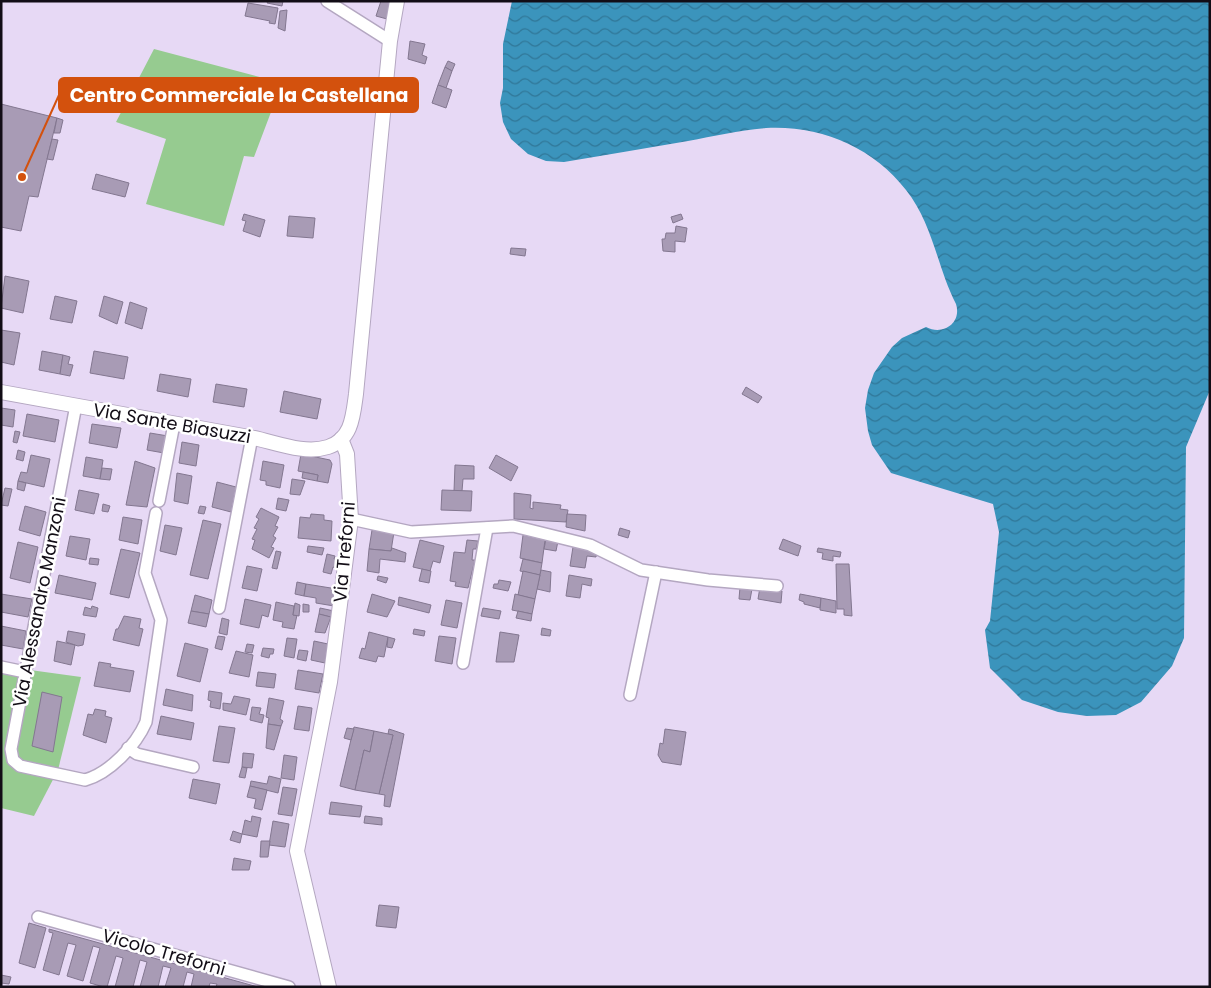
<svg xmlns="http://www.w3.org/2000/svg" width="1211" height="988" font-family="Poppins,sans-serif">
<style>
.green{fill:#96cb90}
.water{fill:url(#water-waves)}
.building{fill:#a89bb5;stroke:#837790}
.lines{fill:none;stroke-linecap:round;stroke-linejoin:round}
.minor-casing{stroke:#b4a7c1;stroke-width:14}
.tertiary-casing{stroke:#b4a7c1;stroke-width:16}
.minor{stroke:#fff;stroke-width:11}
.tertiary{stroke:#fff;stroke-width:14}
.labels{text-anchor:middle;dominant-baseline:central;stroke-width:5;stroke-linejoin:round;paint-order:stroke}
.street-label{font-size:18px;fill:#120d16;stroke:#fff}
.leader{fill:none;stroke:#d3510d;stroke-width:2}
.callout-dot{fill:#d3510d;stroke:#fff;stroke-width:2}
.callout{fill:#d3510d;stroke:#d3510d;stroke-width:2}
.callout-label{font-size:19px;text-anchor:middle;font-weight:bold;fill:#fff}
</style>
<defs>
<pattern id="water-waves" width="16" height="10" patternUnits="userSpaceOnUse" patternTransform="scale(1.25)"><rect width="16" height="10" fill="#3b94bc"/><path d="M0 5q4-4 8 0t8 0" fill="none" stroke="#307798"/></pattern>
</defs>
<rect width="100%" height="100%" fill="#e7d9f5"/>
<!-- green -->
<g class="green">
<polygon points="154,49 282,83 254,157 244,156 224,226 146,204 166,139 116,122"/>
<polygon points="1,666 81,677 58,770 34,816 1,808"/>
</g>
<!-- water -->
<path class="water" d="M512 1H1210V390L1186 447 1184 638 1172 666 1141 702 1116 715 1087 716 1058 712 1022 700 990 668 985 630 990 621 999 532 993 504 891 473 872 445 868 431 865 408 868 390 874 373 892 347 902 338 926 327C943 336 962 323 956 304 937 267 933 224 906 190 873 147 820 125 766 128 740 130 714 136 688 141 647 148 606 155 564 162L546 161 528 154 511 139 503 122 500 103 503 88V44Z"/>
<!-- building -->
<g class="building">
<polygon points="268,1 283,1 282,6 267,3"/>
<polygon points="381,1 392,1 387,19 376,16"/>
<polygon points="248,3 278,8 275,24 269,23 270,21 245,16"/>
<polygon points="287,10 285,31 278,28 280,11"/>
<polygon points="410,41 425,44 422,55 427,57 425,64 408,59"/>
<polygon points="448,61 455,64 452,71 445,67"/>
<polygon points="445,67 452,71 446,88 438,85"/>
<polygon points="438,85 452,90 446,108 432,103"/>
<polygon points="1,104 57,118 38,197 29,196 21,231 1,227"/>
<polygon points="57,118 63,120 60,133 54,133"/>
<polygon points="52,139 58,140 53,160 47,159"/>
<polygon points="96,174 129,183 125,197 92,189"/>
<polygon points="244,214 265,220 260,237 243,231 246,221 242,220"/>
<polygon points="681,214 683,219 673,223 671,217"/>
<polygon points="289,216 315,218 313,238 287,236"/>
<polygon points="676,226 687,228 685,242 675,241 675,252 663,251 662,239 665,239 666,233 675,233"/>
<polygon points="511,248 526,249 525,256 510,254"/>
<polygon points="5,276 29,281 23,313 1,308"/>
<polygon points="55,296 77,301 72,323 50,319"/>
<polygon points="104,296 123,302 117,324 99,316"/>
<polygon points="130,302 147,308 142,329 125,323"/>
<polygon points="1,330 20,333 14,365 1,362"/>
<polygon points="42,351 63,355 60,374 39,370"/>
<polygon points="94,351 128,357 124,379 90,373"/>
<polygon points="63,355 70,357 68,364 73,365 70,376 60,374"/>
<polygon points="160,374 191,379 188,397 157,391"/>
<polygon points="216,384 247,389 244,407 213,402"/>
<polygon points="746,387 762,397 758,403 742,394"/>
<polygon points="284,391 321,399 317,419 280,412"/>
<polygon points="1,408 15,410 13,427 1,425"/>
<polygon points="27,414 59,420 55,442 23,436"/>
<polygon points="92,424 121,428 117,448 89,443"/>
<polygon points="15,431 20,432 17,443 13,442"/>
<polygon points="150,433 168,436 164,453 147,450"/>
<polygon points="182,442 199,445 196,466 179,463"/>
<polygon points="18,450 25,452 23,461 16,459"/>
<polygon points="301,454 330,460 332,464 328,483 317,481 318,475 298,471"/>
<polygon points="31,455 50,459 44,487 18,481 21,472 27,473"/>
<polygon points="496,455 518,467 511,481 489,468"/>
<polygon points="86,457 103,460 100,479 83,476"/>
<polygon points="135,461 155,468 147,507 126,505"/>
<polygon points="263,461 284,465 280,488 266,485 266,481 260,480"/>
<polygon points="455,465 474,466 474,479 463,479 462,491 454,491"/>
<polygon points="102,468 112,469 110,480 100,479"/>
<polygon points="303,472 318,475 317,481 302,478"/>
<polygon points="177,473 192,476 188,504 174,501"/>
<polygon points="292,479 305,481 300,495 290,494"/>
<polygon points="18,481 26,483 24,491 17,489"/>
<polygon points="217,482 236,487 231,512 212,507"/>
<polygon points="5,488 12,489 8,506 1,505"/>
<polygon points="79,490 99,494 94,514 75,510"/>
<polygon points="442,490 472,491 471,511 441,510"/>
<polygon points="514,493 531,495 530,508 533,509 533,502 561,505 560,509 568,510 566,522 514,519"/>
<polygon points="278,498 289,500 286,511 276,509"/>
<polygon points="103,504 110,506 108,512 102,511"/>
<polygon points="25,506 46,512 40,536 19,530"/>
<polygon points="200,506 206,507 204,514 198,513"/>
<polygon points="261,508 279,517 275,526 278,527 273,536 276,538 271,547 274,548 269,558 252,549 255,540 252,539 257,529 254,528 259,519 256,517"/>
<polygon points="311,514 324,515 324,520 332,521 331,541 298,538 300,517 310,518"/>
<polygon points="567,514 586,515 585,531 566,527"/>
<polygon points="123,517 142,520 138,544 119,540"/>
<polygon points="203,520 221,524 208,579 190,575"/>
<polygon points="165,525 182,528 176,555 160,551"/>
<polygon points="620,528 630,531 628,538 618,535"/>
<polygon points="372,530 394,532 391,551 369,549"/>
<polygon points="523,535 545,540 542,563 520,558"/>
<polygon points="70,536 90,539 86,560 66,556"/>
<polygon points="546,539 558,541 556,551 544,549"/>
<polygon points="783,539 801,546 798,556 779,549"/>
<polygon points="420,540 444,546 440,563 433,561 430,571 413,567"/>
<polygon points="467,540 478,541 476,549 473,549 472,560 475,560 468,588 455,586 456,582 450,581 454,552 465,553"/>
<polygon points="18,542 38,547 30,583 10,578"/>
<polygon points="308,546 324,548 322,555 307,552"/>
<polygon points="573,547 597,551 596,557 587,556 585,568 570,566"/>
<polygon points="392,548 406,553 405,562 380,559 379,573 367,571 369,549 391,551"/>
<polygon points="818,548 841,552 840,557 833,556 833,561 822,559 823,553 817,552"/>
<polygon points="121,549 140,553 129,598 110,594"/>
<polygon points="276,551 281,552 277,569 272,568"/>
<polygon points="327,554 335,556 334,559 338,560 336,568 333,567 331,574 323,572"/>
<polygon points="90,558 99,559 98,565 89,564"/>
<polygon points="523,559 542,563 540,575 520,571"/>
<polygon points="836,564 849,564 852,616 844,615 844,609 837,609"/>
<polygon points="247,566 262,569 257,591 242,588"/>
<polygon points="422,569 431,571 429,583 419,581"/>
<polygon points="541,570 551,572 550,592 537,589"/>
<polygon points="523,571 540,575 535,599 518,595"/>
<polygon points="59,575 96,583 92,600 55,593"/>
<polygon points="569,575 592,579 591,586 582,584 580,598 566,596"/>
<polygon points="378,576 388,578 386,583 377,580"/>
<polygon points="499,580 511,582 508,591 493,588 494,584 498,584"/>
<polygon points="297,582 306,584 304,596 295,594"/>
<polygon points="306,584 337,589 334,606 316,603 316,598 304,596"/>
<polygon points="740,587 752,589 750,600 739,599"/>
<polygon points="760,587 782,591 781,603 758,599"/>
<polygon points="1,594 32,599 28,617 1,612"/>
<polygon points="372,594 395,601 387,617 367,612"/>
<polygon points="515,594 535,599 532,614 512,610"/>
<polygon points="800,594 821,598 820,608 804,604 804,602 799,600"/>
<polygon points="195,595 212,600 209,614 191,611"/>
<polygon points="399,597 431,605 429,613 398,605"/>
<polygon points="821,598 836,601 836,613 820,610"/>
<polygon points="245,599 271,605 268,617 262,615 259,628 240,624"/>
<polygon points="446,600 462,603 457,628 441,625"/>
<polygon points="276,602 294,606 293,615 297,615 294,629 282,627 283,622 273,620"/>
<polygon points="295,603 300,605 299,616 293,615"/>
<polygon points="303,604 309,605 309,612 303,612"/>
<polygon points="92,606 98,608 96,617 83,615 85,607 91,609"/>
<polygon points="320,608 334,611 334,618 319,614"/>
<polygon points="483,608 501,611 499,619 481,616"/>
<polygon points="191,611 209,614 206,627 188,623"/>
<polygon points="518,611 532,614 531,621 516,618"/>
<polygon points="319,614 331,617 325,633 315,632"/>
<polygon points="124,616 141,619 139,628 143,629 139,646 113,640 116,629 118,629"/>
<polygon points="222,618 229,620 227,635 219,633"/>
<polygon points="1,626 26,631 23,649 1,645"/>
<polygon points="542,628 551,630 550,636 541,635"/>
<polygon points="414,629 425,631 424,636 413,634"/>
<polygon points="68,631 85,634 83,645 78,646 66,642"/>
<polygon points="369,632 388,637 384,657 378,656 376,662 359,658 362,648 365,649"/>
<polygon points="500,632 519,635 514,662 496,662"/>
<polygon points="218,636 225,637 222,650 215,648"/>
<polygon points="439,636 456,638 452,664 435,661"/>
<polygon points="388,637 395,639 392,648 387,647"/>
<polygon points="287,638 297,639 294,658 284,656"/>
<polygon points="57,641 75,645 71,665 54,661"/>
<polygon points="314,641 328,644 325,663 311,660"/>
<polygon points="185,643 208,649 200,682 177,676"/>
<polygon points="247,644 254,645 252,653 245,652"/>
<polygon points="263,648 274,649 273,654 270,654 269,658 261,656"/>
<polygon points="299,650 308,651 306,661 297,659"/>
<polygon points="236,651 253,655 249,677 229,673"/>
<polygon points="99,662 111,664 110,667 134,671 130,692 94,686"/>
<polygon points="298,670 323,674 319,693 295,689"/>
<polygon points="258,672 276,674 274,688 256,686"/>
<polygon points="166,689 193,695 192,711 163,705"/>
<polygon points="209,691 222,693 220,709 210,707 211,701 208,700"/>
<polygon points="42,692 62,697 53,752 32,746"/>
<polygon points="234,696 250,699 246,715 223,710 223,703 231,704"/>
<polygon points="269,698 284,701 280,719 283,721 281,726 268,724 269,718 266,717"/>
<polygon points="298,706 312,708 309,731 294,729"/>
<polygon points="252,707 261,708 259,714 264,715 262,723 250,720"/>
<polygon points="95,709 106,711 105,716 112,718 106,743 83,735 88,714 93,715"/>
<polygon points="161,716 194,723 191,740 157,734"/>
<polygon points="268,724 281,726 274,750 266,748"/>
<polygon points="219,726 235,728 229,763 213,761"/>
<polygon points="354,727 374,731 370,752 364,750 355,790 340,786"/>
<polygon points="347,728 354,729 351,740 344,738"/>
<polygon points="389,729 404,734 390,807 384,806 385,795 379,794 393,735 388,734"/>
<polygon points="665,729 686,732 681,765 662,762 658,755 660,743 663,744"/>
<polygon points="374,731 393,735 379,794 355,790 364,750 370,752"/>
<polygon points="243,753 254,754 252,768 242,767"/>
<polygon points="284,755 297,757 294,780 281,778"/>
<polygon points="242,767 247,768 245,778 239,777"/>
<polygon points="269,776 281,779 278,793 250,786 251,781 267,784"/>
<polygon points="193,779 220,784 216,804 189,798"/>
<polygon points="250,786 267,790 262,810 254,808 256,799 247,797"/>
<polygon points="283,787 297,789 292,816 278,814"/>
<polygon points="331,802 362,806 360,817 329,814"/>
<polygon points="252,816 261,818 257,837 242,834 245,820 251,822"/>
<polygon points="365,816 382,818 382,825 364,823"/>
<polygon points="273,821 289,824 285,847 269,845"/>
<polygon points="233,831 242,834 240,843 230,840"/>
<polygon points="261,841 270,841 268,857 260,857"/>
<polygon points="234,858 251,861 249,870 232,870"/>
<polygon points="379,905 399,907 396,928 376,926"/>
<polygon points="29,923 46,928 35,968 19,963"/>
<polygon points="49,929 258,987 216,987 217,984 210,983 209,987 191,987 194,974 187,972 183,987 165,987 171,968 163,966 158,987 140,987 147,962 140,960 133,987 115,987 123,958 116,956 107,987 104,987 90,983 100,948 93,946 83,981 67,976 76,945 68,943 59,975 43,970 53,933 49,932"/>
<polygon points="1,975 11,977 9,984 1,983"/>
</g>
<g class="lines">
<defs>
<g id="minor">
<polyline points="327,1 390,41"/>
<path d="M76 405 11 749 13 760 20 766 85 780C110 773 136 745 146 722L161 620 145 573 156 513"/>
<polyline points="159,501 174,424"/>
<polyline points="351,519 411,532 513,526 590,545 641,570 708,580 777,586"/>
<polyline points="219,608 252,437"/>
<polyline points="463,663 487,528"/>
<polyline points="1,667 25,672"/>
<polyline points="630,695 656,572"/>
<polyline points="128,748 137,754 193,767"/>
<polyline points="38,917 289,987"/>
</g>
<g id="tertiary">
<path d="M1 392C84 407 166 422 249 437 273 441 303 455 328 447 352 439 353 416 356 394L390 41 397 1"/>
<polyline points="329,987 297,851 330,682 351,519 347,454 341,439"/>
</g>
</defs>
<!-- minor casing -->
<use href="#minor" class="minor-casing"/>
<!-- tertiary casing -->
<use href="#tertiary" class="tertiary-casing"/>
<!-- minor -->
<use href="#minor" class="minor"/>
<!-- tertiary -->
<use href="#tertiary" class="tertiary"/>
</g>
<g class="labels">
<!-- street labels -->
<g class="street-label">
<text transform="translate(172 423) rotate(10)">Via Sante Biasuzzi</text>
<text transform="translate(344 552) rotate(-85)">Via Treforni</text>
<text transform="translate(39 602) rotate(-79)">Via Alessandro Manzoni</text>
<text transform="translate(164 952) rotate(16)">Vicolo Treforni</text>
</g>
</g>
<!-- callouts -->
<path class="leader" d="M22 177L59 95"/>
<circle class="callout-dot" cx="22" cy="177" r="5"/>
<rect class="callout" x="59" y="78" width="359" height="34" rx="5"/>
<g class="callout-label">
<text x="239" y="102">Centro Commerciale la Castellana</text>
</g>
<!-- border -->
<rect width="1211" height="988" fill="none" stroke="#120d16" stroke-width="5"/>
</svg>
